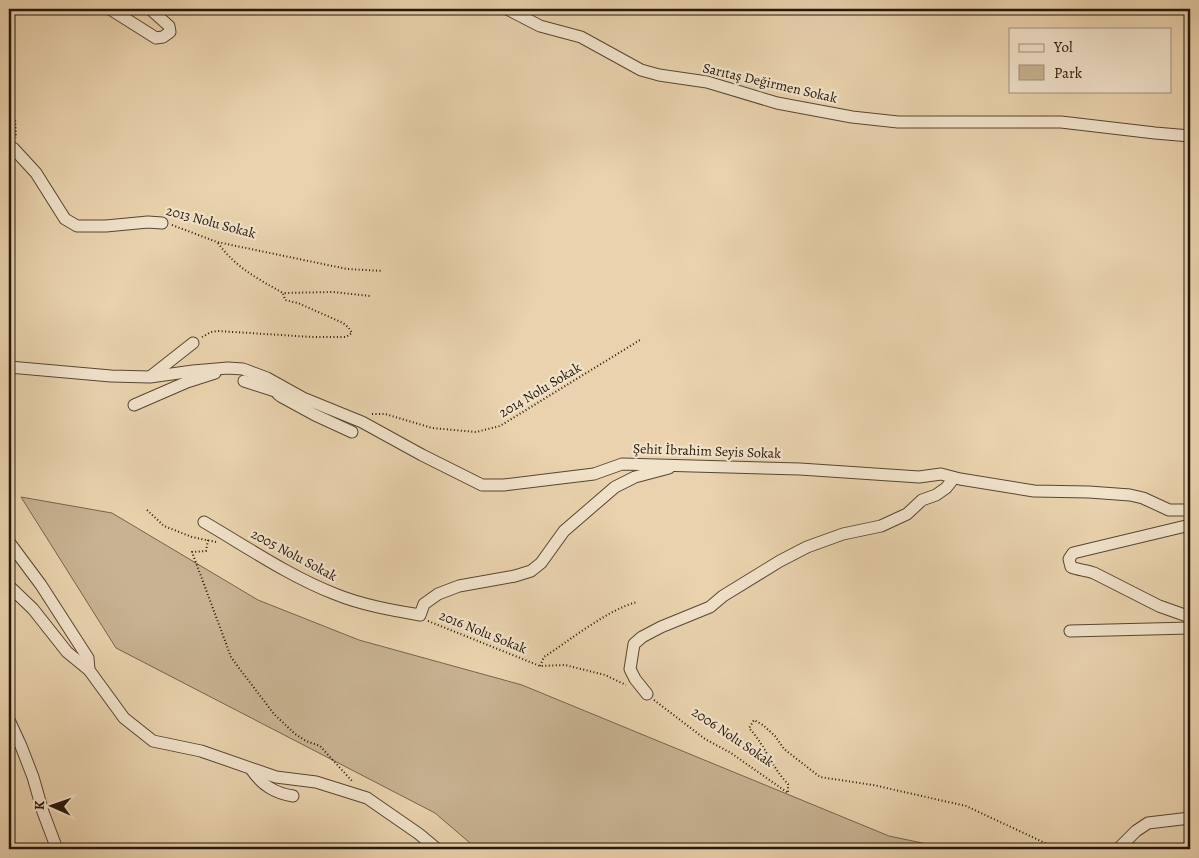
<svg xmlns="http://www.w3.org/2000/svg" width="1199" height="858" font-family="Alegreya,serif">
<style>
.green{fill:#c8b291;stroke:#76644e}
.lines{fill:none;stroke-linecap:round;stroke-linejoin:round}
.minor-casing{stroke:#564633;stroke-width:13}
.path{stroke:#25170a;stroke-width:2;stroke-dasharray:1 2.5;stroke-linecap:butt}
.minor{stroke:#f1e2ca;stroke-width:11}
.labels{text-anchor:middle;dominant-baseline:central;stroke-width:4.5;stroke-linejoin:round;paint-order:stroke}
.street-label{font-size:14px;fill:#25170a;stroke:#f1e2ca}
</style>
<rect width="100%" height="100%" fill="#e9d2ad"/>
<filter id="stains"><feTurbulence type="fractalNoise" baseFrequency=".004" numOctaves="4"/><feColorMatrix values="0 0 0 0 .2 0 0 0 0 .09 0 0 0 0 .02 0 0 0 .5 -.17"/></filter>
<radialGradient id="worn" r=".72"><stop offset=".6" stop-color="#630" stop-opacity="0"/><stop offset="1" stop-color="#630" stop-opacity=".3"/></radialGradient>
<!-- green -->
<polygon class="green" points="21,497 112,513 258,600 359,640 522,685 889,836 951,849 477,849 435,813 116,648"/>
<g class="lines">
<defs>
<g id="minor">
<polyline points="110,9 156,38 163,37 170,32 169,26 150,9"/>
<polyline points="507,9 540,26 581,37 641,70 659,75 707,82 777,103 852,117 898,122 1061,122 1155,133 1190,136"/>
<polyline points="9,152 13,148 36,173 65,219 77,226 106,226 148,222 162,223"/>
<polyline points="9,367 111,376 150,377 193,371 228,368 243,369 267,378 303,398 362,422 422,455 482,485 504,485 594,474 622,464 800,469 919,477 941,474 960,479 1034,491 1089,492 1130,495 1143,498 1169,510 1190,510"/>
<polyline points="151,376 193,343"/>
<polyline points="244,381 275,391 279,385"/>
<polyline points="279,385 278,394 282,397 315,415 352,432"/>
<polyline points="134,405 187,382 215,373"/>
<path d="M204 522C247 547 289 576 335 594 362 605 391 610 420 615L424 604 438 594 459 586 515 576 531 571 541 563 564 531 615 487 635 477 669 468"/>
<path d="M1190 525 1073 553 1069 559 1071 567C1078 570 1086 570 1094 573L1159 606 1190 617"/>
<polyline points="9,542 41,585 88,658 89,670"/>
<polyline points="9,586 33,609 67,652 89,670 124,718 153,741 201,751 276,777 316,782 367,798 419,834 437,849"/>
<polyline points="1070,631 1190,628"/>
<polyline points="647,694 635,679 630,669 634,644 642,637 661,627 710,607 723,596 780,561 807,547 843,534 881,526 907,514 922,500 936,495 946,488 954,478"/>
<polyline points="9,720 21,746 33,777 43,812 57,849"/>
<path d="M251 769C262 785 274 793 293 796"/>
<polyline points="1118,849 1136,831 1148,823 1190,818"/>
</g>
</defs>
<!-- minor casing -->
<use href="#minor" class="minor-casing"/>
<!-- path -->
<g class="path">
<polyline points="9,112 15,119 16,138"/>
<polyline points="172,225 217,242 347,269 383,271"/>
<path d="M218 243C235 267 258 279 283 293"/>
<polyline points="202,337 211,332 218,331 312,337 346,337 352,333 348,327 343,323 298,303 285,300 283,293 333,292 370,296"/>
<polyline points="372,414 385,414 432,428 476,432 500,426 640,340"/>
<polyline points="147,510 164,526 192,537 216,542"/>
<polyline points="208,540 206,551 192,552 231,657 239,668 274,714 295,734 306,741 320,746 352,781"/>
<polyline points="428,621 540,666 565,665 605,675 626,685"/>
<path d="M540 666 544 657C570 640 609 609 637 602"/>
<path d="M654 700 705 739 731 753 788 793V784C772 768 765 745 749 728L754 720 763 725 775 736 784 749 820 777 873 785 966 806 1045 843 1073 849"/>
</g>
<!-- minor -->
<use href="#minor" class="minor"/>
</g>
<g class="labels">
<!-- street labels -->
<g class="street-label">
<text transform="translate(770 83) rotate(13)">Sarıtaş Değirmen Sokak</text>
<text transform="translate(211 222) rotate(15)">2013 Nolu Sokak</text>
<text transform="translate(540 390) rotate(-31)">2014 Nolu Sokak</text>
<text transform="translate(707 451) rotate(2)">Şehit İbrahim Seyis Sokak</text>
<text transform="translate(294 555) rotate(28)">2005 Nolu Sokak</text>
<text transform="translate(483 632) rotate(22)">2016 Nolu Sokak</text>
<text transform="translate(733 737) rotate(34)">2006 Nolu Sokak</text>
</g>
</g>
<!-- margin -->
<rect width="1199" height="858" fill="none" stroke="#e9d2ad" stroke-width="30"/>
<rect x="10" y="10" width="1179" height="838" fill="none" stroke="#25170a" stroke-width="2.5"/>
<rect x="15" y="15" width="1169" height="828" fill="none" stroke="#25170a"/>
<!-- legend -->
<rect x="1009" y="28" width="162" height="65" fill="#f1e2ca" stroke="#9f917d"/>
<rect x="1019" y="44" width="25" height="8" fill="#f1e2ca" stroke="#9f917d"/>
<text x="1054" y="52" font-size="15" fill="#25170a">Yol</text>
<rect x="1019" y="65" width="25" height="15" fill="#c8b291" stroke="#9f917d"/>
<text x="1054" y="78" font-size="15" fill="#25170a">Park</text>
<!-- north arrow -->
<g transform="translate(52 806) rotate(272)" stroke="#f1e2ca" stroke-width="4" paint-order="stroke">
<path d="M0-4L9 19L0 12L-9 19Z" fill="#25170a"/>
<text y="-8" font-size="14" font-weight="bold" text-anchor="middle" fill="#25170a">K</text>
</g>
<rect width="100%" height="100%" filter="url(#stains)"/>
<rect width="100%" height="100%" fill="url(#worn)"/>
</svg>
